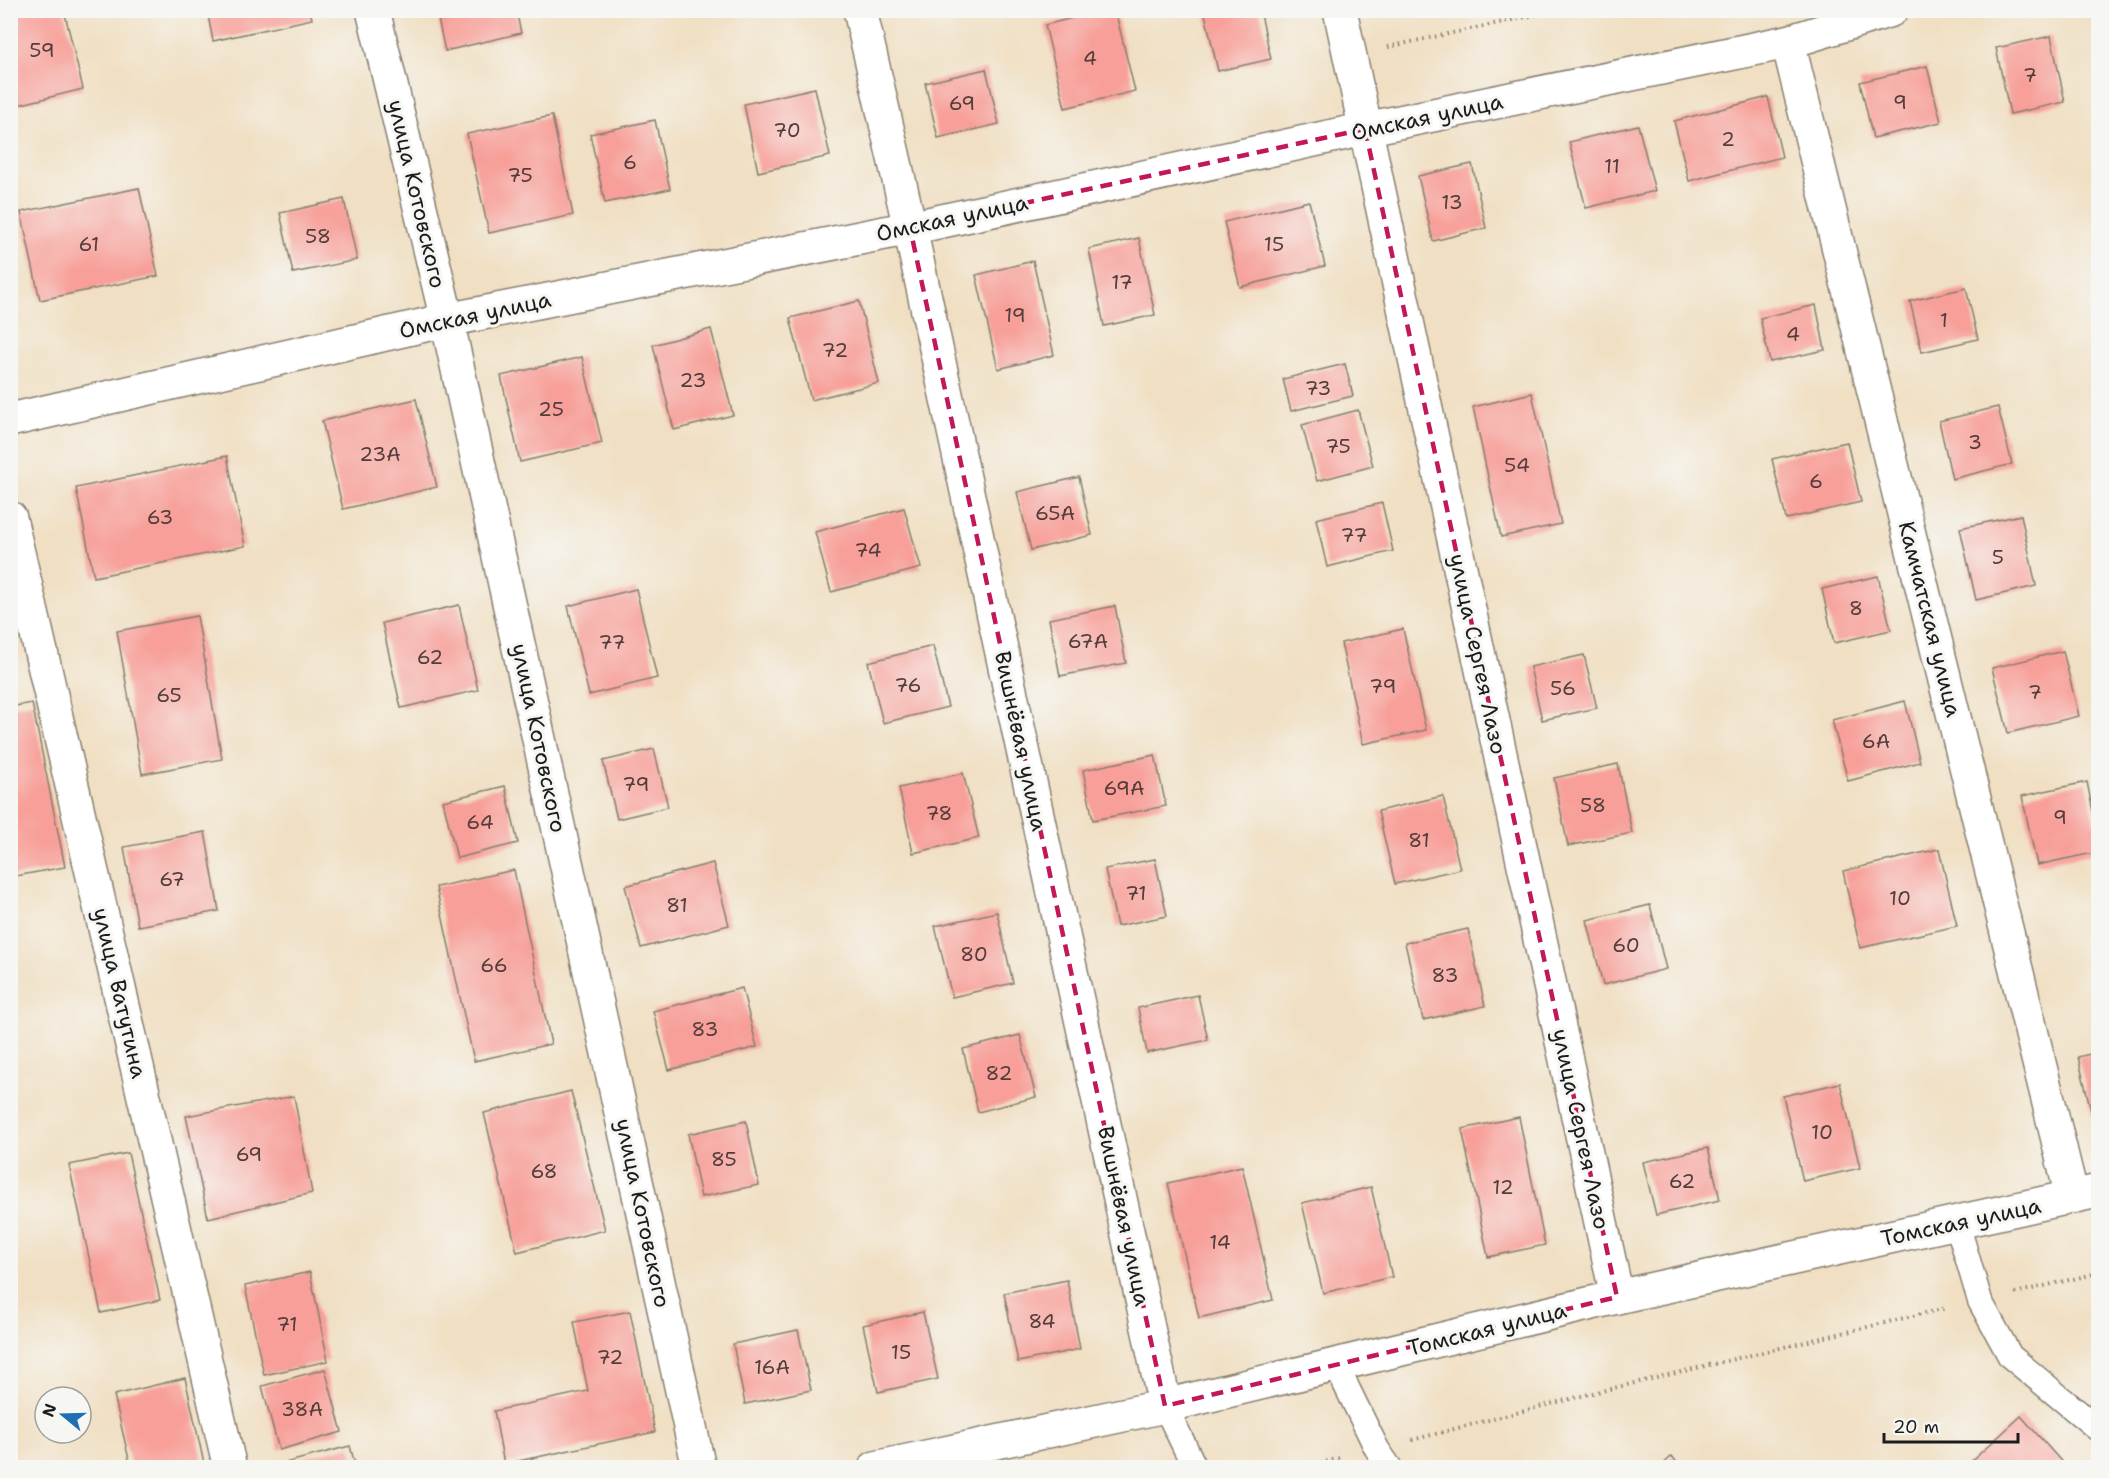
<svg xmlns="http://www.w3.org/2000/svg" width="2109" height="1478" font-family="'Shantell Sans',sans-serif">
<style>
.building{fill:#f79f98}
.lines{fill:none;stroke-linecap:round;stroke-linejoin:round}
.lane-casing{stroke:#867e6f;stroke-width:27}
.street-casing{stroke:#867e6f;stroke-width:36}
.path{stroke:#867e6f;stroke-width:4;stroke-dasharray:1.5 4.5;stroke-linecap:butt}
.lane{stroke:#fff;stroke-width:24}
.street{stroke:#fff;stroke-width:33}
.marked{fill:none;stroke:#c2185b;stroke-width:4.5;stroke-dasharray:12 8;stroke-linejoin:round}
.labels{text-anchor:middle;dominant-baseline:central;stroke-width:6;stroke-linejoin:round;paint-order:stroke}
.number-label{font-size:20px;fill:#533d3b}
.street-label{font-size:22px;fill:#1c1c1c;stroke:#f6f6f2}
</style>
<rect width="100%" height="100%" fill="#f6f6f2"/>
<filter id="ink" filterUnits="userSpaceOnUse"><feTurbulence type="fractalNoise" baseFrequency=".0167" numOctaves="2"/><feDisplacementMap in="SourceGraphic" scale="12" xChannelSelector="R" yChannelSelector="G"/><feConvolveMatrix kernelMatrix="1 2 1 2 8 2 1 2 1" color-interpolation-filters="sRGB"/></filter>
<filter id="wash" filterUnits="userSpaceOnUse"><feTurbulence type="fractalNoise" baseFrequency=".008" numOctaves="4" result="noise"/><feDisplacementMap in="SourceGraphic" scale="24" xChannelSelector="R" yChannelSelector="G"/><feGaussianBlur stdDeviation="1.35" result="paint"/><feColorMatrix in="noise" values="0 0 0 0 0 0 0 0 0 0 0 0 0 0 0 0 0 1.4 0 .05"/><feComposite in="paint" operator="in"/></filter>
<g filter="url(#wash)">
<rect width="100%" height="100%" fill="#f0dfc2"/>
<g id="blocks">
<!-- building -->
<g class="building">
<polygon points="10,10 64,10 83,89 10,107"/>
<polygon points="207,10 310,10 312,19 213,41"/>
<polygon points="436,10 516,10 521,33 445,51"/>
<polygon points="1103,10 1115,10 1135,91 1065,108 1045,25"/>
<polygon points="1204,10 1260,10 1271,59 1218,71"/>
<polygon points="2051,36 2065,102 2010,114 1996,48"/>
<polygon points="1927,66 1941,122 1873,138 1860,82"/>
<polygon points="986,69 999,124 938,138 925,83"/>
<polygon points="815,88 830,156 758,172 744,104"/>
<polygon points="1768,97 1782,157 1689,181 1674,121"/>
<polygon points="552,116 573,215 489,233 467,134"/>
<polygon points="655,120 670,189 605,203 590,134"/>
<polygon points="1638,125 1655,191 1586,208 1569,142"/>
<polygon points="1472,164 1486,228 1433,241 1418,176"/>
<polygon points="139,188 158,276 40,300 21,212"/>
<polygon points="344,199 357,260 293,273 280,213"/>
<polygon points="1309,201 1325,266 1240,287 1224,222"/>
<polygon points="1139,238 1155,315 1104,326 1089,249"/>
<polygon points="1033,261 1054,355 998,369 976,275"/>
<polygon points="1966,288 1978,339 1922,352 1910,301"/>
<polygon points="859,301 879,383 811,400 790,318"/>
<polygon points="1816,305 1825,350 1770,362 1760,318"/>
<polygon points="711,329 733,415 674,430 653,345"/>
<polygon points="582,357 602,443 520,462 501,376"/>
<polygon points="1345,364 1353,396 1291,411 1283,379"/>
<polygon points="1532,393 1561,524 1501,537 1473,407"/>
<polygon points="416,399 437,487 343,509 322,421"/>
<polygon points="1998,407 2012,464 1952,479 1939,421"/>
<polygon points="1358,410 1373,466 1317,481 1302,425"/>
<polygon points="1847,442 1861,502 1786,519 1772,459"/>
<polygon points="227,456 245,546 94,577 76,488"/>
<polygon points="1079,477 1092,535 1031,550 1017,492"/>
<polygon points="1382,503 1393,551 1327,567 1316,519"/>
<polygon points="904,508 921,568 831,592 815,532"/>
<polygon points="2021,515 2036,586 1976,600 1960,528"/>
<polygon points="1878,576 1891,630 1834,643 1822,589"/>
<polygon points="636,589 657,678 589,695 568,606"/>
<polygon points="459,605 478,690 401,708 382,623"/>
<polygon points="1115,606 1126,663 1060,676 1049,619"/>
<polygon points="197,616 222,759 142,774 117,631"/>
<polygon points="1403,629 1426,730 1363,744 1341,643"/>
<polygon points="933,646 948,707 883,723 868,662"/>
<polygon points="2063,651 2079,716 2008,733 1992,668"/>
<polygon points="1584,655 1597,708 1542,720 1530,667"/>
<polygon points="1905,701 1920,762 1848,781 1832,720"/>
<polygon points="32,703 65,867 10,877 10,707"/>
<polygon points="654,749 668,807 617,819 603,761"/>
<polygon points="1155,755 1166,806 1093,820 1083,770"/>
<polygon points="1618,764 1632,833 1568,846 1554,778"/>
<polygon points="963,773 979,838 913,853 899,788"/>
<polygon points="2087,782 2098,837 2098,852 2037,865 2022,796"/>
<polygon points="505,786 518,843 457,858 443,801"/>
<polygon points="1443,796 1460,869 1395,884 1378,811"/>
<polygon points="205,832 219,911 138,926 124,847"/>
<polygon points="1939,849 1957,926 1860,948 1843,871"/>
<polygon points="1155,859 1167,916 1117,926 1105,869"/>
<polygon points="713,863 729,925 641,948 625,886"/>
<polygon points="514,870 551,1044 474,1061 436,887"/>
<polygon points="1650,905 1666,969 1603,985 1587,920"/>
<polygon points="997,912 1013,983 952,997 935,926"/>
<polygon points="1468,929 1485,1006 1423,1020 1405,943"/>
<polygon points="742,988 757,1047 669,1070 653,1011"/>
<polygon points="1198,995 1208,1040 1147,1053 1138,1008"/>
<polygon points="1020,1035 1036,1097 978,1112 963,1049"/>
<polygon points="2098,1052 2098,1113 2092,1115 2078,1057"/>
<polygon points="1840,1083 1860,1168 1803,1181 1783,1096"/>
<polygon points="571,1091 605,1230 517,1252 484,1113"/>
<polygon points="294,1096 312,1193 208,1218 186,1116"/>
<polygon points="1519,1117 1545,1245 1488,1257 1462,1129"/>
<polygon points="746,1121 759,1185 701,1197 688,1134"/>
<polygon points="1708,1148 1720,1200 1656,1215 1643,1162"/>
<polygon points="128,1153 160,1300 101,1313 69,1165"/>
<polygon points="1242,1166 1273,1300 1199,1318 1168,1183"/>
<polygon points="1371,1187 1392,1277 1323,1293 1302,1203"/>
<polygon points="310,1272 328,1361 264,1375 245,1286"/>
<polygon points="1067,1280 1080,1349 1018,1362 1004,1293"/>
<polygon points="630,1311 655,1432 504,1464 494,1411 588,1391 574,1322"/>
<polygon points="923,1312 938,1379 878,1392 863,1325"/>
<polygon points="798,1330 811,1390 745,1404 733,1344"/>
<polygon points="325,1369 342,1432 279,1450 262,1386"/>
<polygon points="185,1378 205,1468 131,1468 114,1395"/>
<polygon points="2021,1416 2067,1468 1964,1468"/>
<polygon points="350,1446 356,1468 277,1468 277,1465"/>
<polygon points="1672,1456 1681,1468 1659,1468"/>
</g>
</g>
</g>
<g filter="url(#ink)">
<use href="#blocks" fill-opacity="0" stroke="#867e6f" stroke-width="1.5"/>
<g class="lines">
<defs>
<g id="lane">
<polyline points="1957,1223 1980,1301 2010,1356 2098,1429"/>
<polyline points="1336,1365 1377,1449 1390,1468"/>
<polyline points="1165,1406 1195,1468"/>
</g>
<g id="street">
<polyline points="373,10 447,320 699,1468"/>
<polyline points="860,10 910,228 1165,1406"/>
<polyline points="1340,10 1617,1297"/>
<polyline points="1788,42 2072,1197"/>
<polyline points="10,420 447,320 910,228 1365,129 1788,42 1891,10"/>
<polyline points="10,518 230,1468"/>
<polyline points="875,1468 1165,1406 1617,1297 2098,1191"/>
</g>
</defs>
<!-- lane casing -->
<use href="#lane" class="lane-casing"/>
<!-- street casing -->
<use href="#street" class="street-casing"/>
<!-- path -->
<g class="path">
<polyline points="1388,47 1558,10"/>
<polyline points="2015,1293 2098,1273"/>
<polyline points="1412,1440 1589,1394 1946,1308"/>
<polyline points="1303,1468 1343,1457"/>
</g>
<!-- lane -->
<use href="#lane" class="lane"/>
<!-- street -->
<use href="#street" class="street"/>
</g>
</g>
<!-- marked area -->
<path class="marked" d="M1365 129 1617 1297 1165 1406 910 228Z"/>
<g class="labels">
<!-- number labels -->
<g class="number-label">
<text x="42" y="50">59</text>
<text x="1090" y="58">4</text>
<text x="2030" y="75">7</text>
<text x="1900" y="102">9</text>
<text x="962" y="103">69</text>
<text x="787" y="130">70</text>
<text x="1728" y="139">2</text>
<text x="630" y="162">6</text>
<text x="1612" y="166">11</text>
<text x="520" y="175">75</text>
<text x="1452" y="202">13</text>
<text x="318" y="236">58</text>
<text x="89" y="244">61</text>
<text x="1274" y="244">15</text>
<text x="1122" y="282">17</text>
<text x="1015" y="315">19</text>
<text x="1944" y="320">1</text>
<text x="1793" y="334">4</text>
<text x="835" y="350">72</text>
<text x="693" y="380">23</text>
<text x="1318" y="388">73</text>
<text x="551" y="409">25</text>
<text x="1975" y="442">3</text>
<text x="1338" y="446">75</text>
<text x="380" y="454">23А</text>
<text x="1517" y="465">54</text>
<text x="1816" y="481">6</text>
<text x="1055" y="513">65А</text>
<text x="160" y="517">63</text>
<text x="1354" y="535">77</text>
<text x="868" y="550">74</text>
<text x="1998" y="557">5</text>
<text x="1856" y="608">8</text>
<text x="1088" y="641">67А</text>
<text x="612" y="642">77</text>
<text x="430" y="657">62</text>
<text x="908" y="685">76</text>
<text x="1383" y="686">79</text>
<text x="1563" y="688">56</text>
<text x="2035" y="692">7</text>
<text x="169" y="695">65</text>
<text x="1876" y="741">6А</text>
<text x="636" y="784">79</text>
<text x="1124" y="788">69А</text>
<text x="1593" y="805">58</text>
<text x="939" y="813">78</text>
<text x="2060" y="817">9</text>
<text x="480" y="822">64</text>
<text x="1419" y="840">81</text>
<text x="172" y="879">67</text>
<text x="1136" y="893">71</text>
<text x="1900" y="898">10</text>
<text x="677" y="905">81</text>
<text x="1626" y="945">60</text>
<text x="974" y="954">80</text>
<text x="494" y="965">66</text>
<text x="1445" y="975">83</text>
<text x="705" y="1029">83</text>
<text x="999" y="1073">82</text>
<text x="1822" y="1132">10</text>
<text x="249" y="1154">69</text>
<text x="724" y="1159">85</text>
<text x="544" y="1171">68</text>
<text x="1682" y="1181">62</text>
<text x="1503" y="1187">12</text>
<text x="1220" y="1242">14</text>
<text x="1042" y="1321">84</text>
<text x="287" y="1324">71</text>
<text x="901" y="1352">15</text>
<text x="610" y="1357">72</text>
<text x="772" y="1367">16А</text>
<text x="302" y="1409">38А</text>
</g>
<!-- street labels -->
<g class="street-label">
<text transform="translate(1427 117) rotate(-12)">Омская улица</text>
<text transform="translate(417 194) rotate(77)">улица Котовского</text>
<text transform="translate(952 218) rotate(-12)">Омская улица</text>
<text transform="translate(475 315) rotate(-12)">Омская улица</text>
<text transform="translate(1930 619) rotate(76)">Камчатская улица</text>
<text transform="translate(1478 654) rotate(78)">улица Сергея Лазо</text>
<text transform="translate(539 738) rotate(78)">улица Котовского</text>
<text transform="translate(1021 741) rotate(78)">Вишнёвая улица</text>
<text transform="translate(120 993) rotate(77)">улица Ватутина</text>
<text transform="translate(1581 1129) rotate(78)">улица Сергея Лазо</text>
<text transform="translate(643 1213) rotate(78)">улица Котовского</text>
<text transform="translate(1124 1216) rotate(78)">Вишнёвая улица</text>
<text transform="translate(1961 1222) rotate(-12)">Томская улица</text>
<text transform="translate(1487 1329) rotate(-14)">Томская улица</text>
</g>
</g>
<!-- margin -->
<rect width="2109" height="1478" fill="none" stroke="#f6f6f2" stroke-width="36"/>
<!-- north arrow -->
<g transform="translate(63 1415) rotate(289)"><circle r="28" fill="#f6f6f2" stroke="#9f9f9c" stroke-width="1.5"/>
<path d="M0-4.5L10 22L0 15L-10 22Z" fill="#1f6fb2"/>
<text y="-9" font-size="16" font-weight="bold" text-anchor="middle" fill="#1c1c1c">N</text>
</g>
<!-- scale -->
<path d="M1884 1433v9h134v-9" fill="none" stroke="#1c1c1c" stroke-width="3"/>
<text x="1893" y="1433" font-size="18" fill="#1c1c1c" stroke="#f6f6f2" stroke-width="4.5" paint-order="stroke">20 m</text>
</svg>
